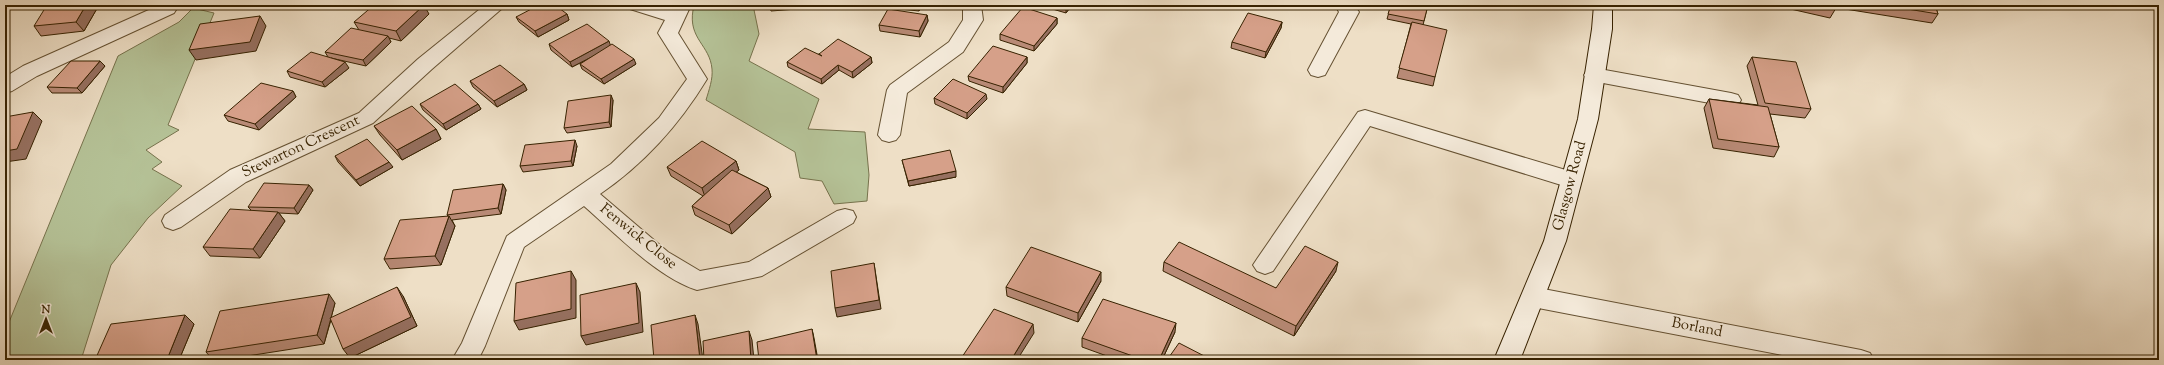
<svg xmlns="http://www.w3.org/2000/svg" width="2164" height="365" font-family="'Sorts Mill Goudy',serif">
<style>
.green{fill:#b5c297;stroke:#76724c}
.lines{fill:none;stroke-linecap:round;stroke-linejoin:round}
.street-casing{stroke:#655132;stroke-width:2}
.secondary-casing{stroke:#372201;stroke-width:2}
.street{fill:#f4eada;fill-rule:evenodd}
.secondary{fill:#f4eada;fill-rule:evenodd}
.wall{fill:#b88a76;stroke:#372201}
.shaded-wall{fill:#967060;stroke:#372201}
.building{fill:#d6a089;stroke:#372201}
.labels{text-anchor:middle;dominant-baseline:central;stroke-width:3;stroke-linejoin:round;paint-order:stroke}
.street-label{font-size:15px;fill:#372201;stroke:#f4eada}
</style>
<rect width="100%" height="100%" fill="#eedfc6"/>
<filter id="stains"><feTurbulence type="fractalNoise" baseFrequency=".005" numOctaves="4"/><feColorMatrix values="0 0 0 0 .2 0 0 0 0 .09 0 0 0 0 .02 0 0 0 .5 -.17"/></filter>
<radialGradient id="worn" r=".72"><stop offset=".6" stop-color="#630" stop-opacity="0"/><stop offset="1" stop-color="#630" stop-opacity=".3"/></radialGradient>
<!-- green -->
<g class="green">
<path d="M700 5H753L759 34 749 61 819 99 808 129 865 132 869 175 867 201 834 204 822 181 800 178 795 152 706 100C709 90 713 79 712 69 710 45 688 39 693 10Z"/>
<polygon points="193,8 214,13 168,125 179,130 146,150 162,162 152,169 182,186 148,218 111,265 81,360 5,360 5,332 118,56 179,22"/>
</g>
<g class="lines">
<defs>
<g id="street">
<polygon points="160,5 179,5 174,13 37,76 12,91 5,93 5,77 23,66"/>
<polygon points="485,5 506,5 432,69 373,123 246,182 181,227 173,230 165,227 162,221 165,215 230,170 359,113 418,59"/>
<path d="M628 5H658L671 9 673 5H691L678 33 707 79C679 125 644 164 600 194L668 252 700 271 749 262 837 211 845 209 853 211 856 217 853 223 762 276 697 290C658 278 615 233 584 206L524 247 485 346 478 360H452L462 343 507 236 611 164 659 118 687 79 658 33 665 20 630 9Z"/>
<polygon points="963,5 981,5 983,20 963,52 907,93 900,135 896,140 889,142 882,140 878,135 887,90 890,85 949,42 963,20"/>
<polygon points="1335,5 1354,5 1359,12 1325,75 1318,77 1311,75 1308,70 1339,12"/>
<polygon points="1594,68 1731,93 1738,95 1741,100 1738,105 1731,107 1587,80 1584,75 1587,70"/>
<polygon points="1365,110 1579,174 1582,180 1579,186 1571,188 1370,126 1273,271 1265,274 1257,271 1253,265 1257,259 1358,112"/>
<polygon points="1533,287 1861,350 1870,353 1874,360 1808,360 1533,307 1525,304 1521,297 1525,290"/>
</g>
<polygon id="secondary" points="1594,5 1612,5 1612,29 1598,119 1566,241 1520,360 1494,360 1544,241 1578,119 1592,29"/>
</defs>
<!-- street casing -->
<use href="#street" class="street-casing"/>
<!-- secondary casing -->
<use href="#secondary" class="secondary-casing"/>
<!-- street -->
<use href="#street" class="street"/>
<!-- secondary -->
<use href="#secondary" class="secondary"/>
</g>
<!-- wall -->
<g class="wall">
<polygon points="29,5 41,5 30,6"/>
<polygon points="99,5 84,31 41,36 34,26"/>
<polygon points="280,5 290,5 281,6"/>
<polygon points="769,5 823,5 823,7 771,11"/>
<polygon points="881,5 922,5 919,11 881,7"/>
<polygon points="1039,5 1072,5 1066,13"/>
<polygon points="1391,5 1428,5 1423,25 1435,77 1433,86 1397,78 1411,24 1387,19"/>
<polygon points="1773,5 1836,5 1836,8 1830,18"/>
<polygon points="1838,5 1935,5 1938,14 1932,23 1839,8"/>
<polygon points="429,14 401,41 389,38 391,42 366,66 331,58 349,68 325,87 290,77 287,71 328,57 325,52 359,30 354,22"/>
<polygon points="567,14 569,20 538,37 519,22 516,17"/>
<polygon points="927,15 928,21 920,37 880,31 879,25"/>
<polygon points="1057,18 1057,24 1034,51 1000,40 1000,34"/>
<polygon points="1282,22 1281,28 1265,58 1231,48 1232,42"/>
<polygon points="549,44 610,45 636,64 604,84 582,69 580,64 586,60 572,67 551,50"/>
<polygon points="819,54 871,57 872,63 853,78 839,70 822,84 788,67 787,62"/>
<polygon points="1027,57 1027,63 1003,93 969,81 968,76"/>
<polygon points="1752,57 1811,109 1805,118 1770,114 1779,147 1774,157 1713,148 1704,108 1709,99 1758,105 1747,66"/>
<polygon points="100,61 105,66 82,93 52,93 47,87"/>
<polygon points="470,81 524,84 527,90 497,107 473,87"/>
<polygon points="293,91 296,97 259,130 228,121 224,115"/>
<polygon points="934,98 987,99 967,119 935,104"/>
<polygon points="613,100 611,127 567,133 564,128"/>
<polygon points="420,104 478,104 481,109 446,130 423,110"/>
<polygon points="374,126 436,129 441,139 402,160 380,135"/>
<polygon points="577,146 573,166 523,172 520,166"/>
<polygon points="335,156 393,167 360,186 338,162"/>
<polygon points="902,160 956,177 909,186"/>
<polygon points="736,161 739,170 736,172 768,188 771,197 732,234 695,215 692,206 703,196 671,176 667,167"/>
<polygon points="503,184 506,190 501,214 452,220 455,226 441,265 390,269 384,259 448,216 447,215"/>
<polygon points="309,185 313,190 298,214 279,213 285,221 260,258 210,256 203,247 251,210 248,207"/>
<polygon points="1164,262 1276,288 1336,271 1294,336 1163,271"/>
<polygon points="1101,281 1078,322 1007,296 1006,287"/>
<polygon points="403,296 417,326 350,358 331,320 324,344 222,360 213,360 206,352 335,303 331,318"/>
<polygon points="194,324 179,360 95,360"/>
<polygon points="1175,332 1162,360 1118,360 1082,347 1082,338"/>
</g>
<!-- shaded-wall -->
<g class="shaded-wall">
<polygon points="86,5 99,5 84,31 76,22"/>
<polygon points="424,5 429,14 401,41 396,31"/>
<polygon points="919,5 922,5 919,11 918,6"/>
<polygon points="1068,5 1072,5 1066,13 1066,8"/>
<polygon points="567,14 569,20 538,37 535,31"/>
<polygon points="927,15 928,21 920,37 919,31"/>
<polygon points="260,16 266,26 256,51 196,60 189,50"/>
<polygon points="1057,18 1057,24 1034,51 1034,46"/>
<polygon points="1282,22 1281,28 1265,58 1266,52"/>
<polygon points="388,36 391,42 366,66 363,60"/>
<polygon points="609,41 611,47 572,67 570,62"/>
<polygon points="871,57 872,63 853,78 852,72"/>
<polygon points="1027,57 1027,63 1003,93 1003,87"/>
<polygon points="634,59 636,64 604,84 601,79"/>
<polygon points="100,61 105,66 82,93 77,88"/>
<polygon points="345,62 349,68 325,87 322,82"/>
<polygon points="838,65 839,70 822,84 821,79"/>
<polygon points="524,84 527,90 497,107 494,101"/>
<polygon points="293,91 296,97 259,130 255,124"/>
<polygon points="986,94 987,99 967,119 967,113"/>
<polygon points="611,95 613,100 611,127 609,122"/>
<polygon points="478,104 481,109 446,130 443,124"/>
<polygon points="33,112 42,121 26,159 5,162 5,151"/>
<polygon points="436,129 441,139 402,160 397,150"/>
<polygon points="575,140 577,146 573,166 571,161"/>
<polygon points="736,161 739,170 705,197 702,188"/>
<polygon points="389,162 393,167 360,186 356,180"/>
<polygon points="956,171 956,177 909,186 908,181"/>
<polygon points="5,172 9,175 5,184"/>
<polygon points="503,184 506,190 501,214 498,208"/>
<polygon points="309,185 313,190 298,214 294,208"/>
<polygon points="768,188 771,197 732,234 729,225"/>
<polygon points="278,212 285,221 260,258 253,249"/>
<polygon points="449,216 455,226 441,265 435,256"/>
<polygon points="1338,262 1336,271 1294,336 1296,326"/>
<polygon points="874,263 881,309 837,317 835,308"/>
<polygon points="571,271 576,280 576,318 519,330 514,321"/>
<polygon points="1101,272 1101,281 1078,322 1078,313"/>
<polygon points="636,283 640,292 643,332 586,345 581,336"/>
<polygon points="397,287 403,296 417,326 350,358 343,349"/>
<polygon points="329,294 335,303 324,344 317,335"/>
<polygon points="185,315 194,324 179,360 171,360 168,357"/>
<polygon points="695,315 698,324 703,360 700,360"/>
<polygon points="1176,323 1175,332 1162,360 1159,360"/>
<polygon points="1033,324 1034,333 1017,360 1011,360"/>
<polygon points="812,329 814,338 818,360 817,360"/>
<polygon points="749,331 752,340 754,360 751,360"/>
</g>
<!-- building -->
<g class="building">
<polygon points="47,5 86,5 76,22 34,26"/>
<polygon points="374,5 424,5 396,31 354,22"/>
<polygon points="539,5 555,5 567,14 535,31 516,17"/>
<polygon points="1057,5 1068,5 1066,8"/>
<polygon points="1391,5 1428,5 1424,21 1388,14"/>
<polygon points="1820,5 1836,5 1836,8"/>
<polygon points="1883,5 1935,5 1938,14"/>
<polygon points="1023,7 1057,18 1034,46 1000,34"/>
<polygon points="888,9 927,15 919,31 879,25"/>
<polygon points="1248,13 1282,22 1266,52 1232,42"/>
<polygon points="260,16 250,42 189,50 200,24"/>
<polygon points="1412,22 1447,30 1435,77 1399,68"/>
<polygon points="587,24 609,41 570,62 549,44"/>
<polygon points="351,28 388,36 363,60 325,52"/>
<polygon points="838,39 871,57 852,72 838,65 821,79 787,62 805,48 822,56 819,54"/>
<polygon points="612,44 634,59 601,79 580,64"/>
<polygon points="993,46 1027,57 1003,87 968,76"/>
<polygon points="311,52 345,62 322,82 287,71"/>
<polygon points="1752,57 1796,62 1811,109 1765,103"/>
<polygon points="71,61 100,61 77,88 47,87"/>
<polygon points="500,65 524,84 494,101 470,81"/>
<polygon points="953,79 986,94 967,113 934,98"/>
<polygon points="261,83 293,91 255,124 224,115"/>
<polygon points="455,84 478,104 443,124 420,104"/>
<polygon points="611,95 609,122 564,128 568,101"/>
<polygon points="1709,99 1768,107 1779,147 1718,139"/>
<polygon points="412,106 436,129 397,150 374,126"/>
<polygon points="33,112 17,149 5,151 5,117"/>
<polygon points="367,139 389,162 356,180 335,156"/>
<polygon points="575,140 571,161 520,166 525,145"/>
<polygon points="702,141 736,161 702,188 667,167"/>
<polygon points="950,150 956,171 908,181 902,160"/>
<polygon points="732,170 768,188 729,225 692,206"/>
<polygon points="264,183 309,185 294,208 248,207"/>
<polygon points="503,184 498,208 447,215 453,190"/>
<polygon points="230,209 278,212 253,249 203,247"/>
<polygon points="449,216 435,256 384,259 400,220"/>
<polygon points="1179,242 1276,288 1305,246 1338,262 1296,326 1164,262"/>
<polygon points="1031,247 1101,272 1078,313 1006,287"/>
<polygon points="874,263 879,300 835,308 831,271"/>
<polygon points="571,271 571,309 514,321 516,283"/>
<polygon points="636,283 639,323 581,336 580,295"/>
<polygon points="397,287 411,317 343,349 330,318"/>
<polygon points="329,294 317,335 206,352 220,311"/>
<polygon points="1103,299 1176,323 1159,360 1144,360 1082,338"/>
<polygon points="994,309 1033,324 1011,360 960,360"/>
<polygon points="185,315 168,357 143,360 95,360 111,324"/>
<polygon points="695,315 700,360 654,360 651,325"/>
<polygon points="812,329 817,360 759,360 757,342"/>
<polygon points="749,331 751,360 704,360 703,341"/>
<polygon points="1179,343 1212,360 1167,360"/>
</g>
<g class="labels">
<!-- street labels -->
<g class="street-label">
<text transform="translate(301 147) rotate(-25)">Stewarton Crescent</text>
<text transform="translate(1570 186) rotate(-75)">Glasgow Road</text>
<text transform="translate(638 237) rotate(39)">Fenwick Close</text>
<text transform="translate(1697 328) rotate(11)">Borland</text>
</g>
</g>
<!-- margin -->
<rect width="2164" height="365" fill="none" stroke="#eedfc6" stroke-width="20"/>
<rect x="6" y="6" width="2152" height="353" fill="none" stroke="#372201" stroke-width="2"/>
<rect x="10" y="10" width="2144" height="345" fill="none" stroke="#372201"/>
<!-- north arrow -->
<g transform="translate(46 319)" stroke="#f4eada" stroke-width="3" paint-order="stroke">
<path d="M0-3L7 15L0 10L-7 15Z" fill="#372201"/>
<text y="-6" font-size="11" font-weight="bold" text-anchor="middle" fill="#372201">N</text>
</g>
<rect width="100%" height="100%" filter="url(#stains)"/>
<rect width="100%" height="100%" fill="url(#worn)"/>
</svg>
